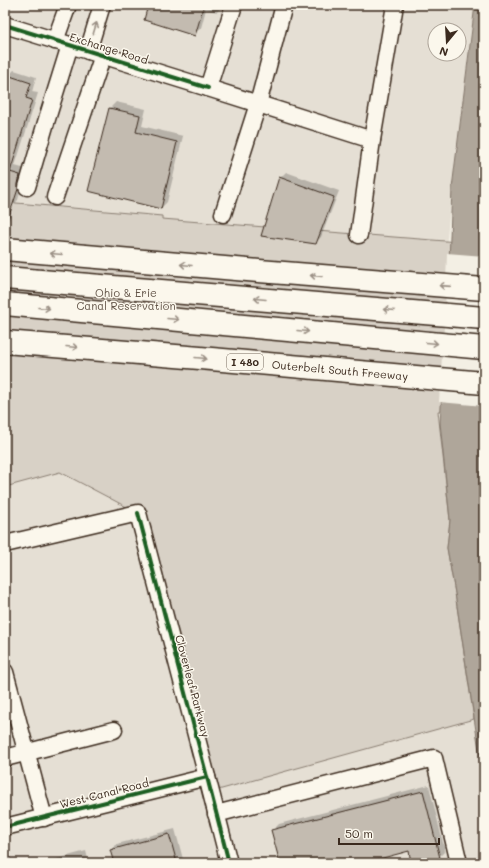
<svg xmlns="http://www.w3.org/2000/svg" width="489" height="868" font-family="Mali,sans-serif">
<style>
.built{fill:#e5dfd4;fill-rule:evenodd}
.green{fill:#d8d1c6;stroke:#8a7e72}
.water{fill:#afa69a;stroke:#817468}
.pier{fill:#f3efe4}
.shadow{fill:#0003}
.building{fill:#c3bbb0;stroke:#3b2a1e}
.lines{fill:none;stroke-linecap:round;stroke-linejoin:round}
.minor-casing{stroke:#3b2a1e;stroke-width:19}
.highway-casing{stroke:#3b2a1e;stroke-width:25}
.minor{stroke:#fbf7ec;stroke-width:16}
.highway{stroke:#fbf7ec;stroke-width:22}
.cycleway-casing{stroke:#fbf7ec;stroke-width:6}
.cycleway{stroke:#1b5e20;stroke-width:4}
.oneway{stroke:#9b9085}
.labels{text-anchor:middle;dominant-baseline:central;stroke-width:3;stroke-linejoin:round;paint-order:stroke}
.shield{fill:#fbf7ec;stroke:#75685c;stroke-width:1}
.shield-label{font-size:10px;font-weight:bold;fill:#3b2a1e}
.street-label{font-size:11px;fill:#3b2a1e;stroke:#fbf7ec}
.park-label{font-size:11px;fill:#625448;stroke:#fbf7ec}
</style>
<rect width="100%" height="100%" fill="#f3efe4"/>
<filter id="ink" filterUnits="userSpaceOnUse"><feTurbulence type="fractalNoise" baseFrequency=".025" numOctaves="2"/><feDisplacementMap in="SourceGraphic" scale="8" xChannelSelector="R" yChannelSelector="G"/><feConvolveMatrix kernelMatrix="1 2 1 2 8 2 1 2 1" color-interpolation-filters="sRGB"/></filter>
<g filter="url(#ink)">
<!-- built -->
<g class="built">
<path d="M5 5H475L452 188 442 286 5 248ZM435 30H459V54H435Z"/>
<polygon points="5,373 455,593 484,783 484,863 5,863"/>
</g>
<!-- green -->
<polygon class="green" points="5,202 162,216 162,219 484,244 484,414 438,411 450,520 447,548 455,593 474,719 211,792 138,513 60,472 5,487"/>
<!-- water -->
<polygon class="water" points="475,5 484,5 484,783 455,593 447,548 450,520 440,423 447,311 452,188"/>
<!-- pier -->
<polygon class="pier" points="447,253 484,256 484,406 439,402 445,311"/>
<!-- shadow -->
<g class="shadow">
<polygon points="149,5 223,5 217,12 206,9 201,28 194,34"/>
<polygon points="14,70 36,77 32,92 38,93 15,166 26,169 23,182 18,200 12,206 5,204 5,84 8,76"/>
<polygon points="116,102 146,109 142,126 183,136 167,202 161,208 110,108"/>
<polygon points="286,172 339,191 321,237 315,243 280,178"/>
<polygon points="429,785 445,851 439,857 412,863 410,850 360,863 281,863 273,830 279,824"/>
<polygon points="175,829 184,863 115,863 111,850 117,844"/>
<polygon points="86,851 89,863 42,863"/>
</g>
<!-- building -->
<g class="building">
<polygon points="148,5 204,5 195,36 144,20"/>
<polygon points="7,75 31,83 26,98 32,100 10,172 20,175 18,184 18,189 7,222 5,222 5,83"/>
<polygon points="109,108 140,115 136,132 177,142 161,209 88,191"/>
<polygon points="279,177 334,197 316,244 261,236"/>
<polygon points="423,791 440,858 420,863 411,863 409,851 364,863 280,863 271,830"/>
<polygon points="169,834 177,863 114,863 110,850"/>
</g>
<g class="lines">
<defs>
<g id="minor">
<polyline points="5,25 208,88 372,140 359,235"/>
<polyline points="55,41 68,5"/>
<polyline points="88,51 102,5"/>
<polyline points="208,88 234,5"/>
<polyline points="372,140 395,5"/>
<polyline points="27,187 47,119 70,45"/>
<polyline points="55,197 103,55"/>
<polyline points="223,214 258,104 284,5"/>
<polyline points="5,544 138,513 207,777 229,863"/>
<polyline points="5,672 44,818"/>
<polyline points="5,758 114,730"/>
<polyline points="216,814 434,758 459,863"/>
<polyline points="5,827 207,777"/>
</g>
<g id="highway">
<polyline points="5,249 259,271 484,289"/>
<polyline points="5,278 484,318"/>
<polyline points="5,304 484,348"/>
<polyline points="5,342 200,358 484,383"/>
</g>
</defs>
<!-- minor casing -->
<use href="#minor" class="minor-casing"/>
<!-- highway casing -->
<use href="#highway" class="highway-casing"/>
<!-- minor -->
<use href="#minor" class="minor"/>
<!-- highway -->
<use href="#highway" class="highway"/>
<defs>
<g id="cycleway">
<polyline points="5,25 208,88"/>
<polyline points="138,513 207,777 229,863"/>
<polyline points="5,827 207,777"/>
</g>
</defs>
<!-- cycleway casing -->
<use href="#cycleway" class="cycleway-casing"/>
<!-- cycleway -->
<use href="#cycleway" class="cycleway"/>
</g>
<!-- one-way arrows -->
<defs><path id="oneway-shaft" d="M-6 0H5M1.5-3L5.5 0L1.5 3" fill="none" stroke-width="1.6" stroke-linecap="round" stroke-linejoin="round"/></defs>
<g class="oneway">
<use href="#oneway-shaft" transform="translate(95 28) rotate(-73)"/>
<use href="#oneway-shaft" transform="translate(56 254) rotate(-175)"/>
<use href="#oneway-shaft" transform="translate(186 265) rotate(-175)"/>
<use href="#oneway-shaft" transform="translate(316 276) rotate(-175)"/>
<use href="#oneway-shaft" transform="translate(445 286) rotate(-176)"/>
<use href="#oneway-shaft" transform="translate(260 299) rotate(-175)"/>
<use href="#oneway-shaft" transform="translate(44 308) rotate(5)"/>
<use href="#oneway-shaft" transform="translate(389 310) rotate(-175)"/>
<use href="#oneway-shaft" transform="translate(173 319) rotate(5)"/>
<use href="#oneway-shaft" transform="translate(303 331) rotate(5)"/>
<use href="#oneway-shaft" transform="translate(432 343) rotate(5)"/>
<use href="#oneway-shaft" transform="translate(72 347) rotate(5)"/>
<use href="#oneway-shaft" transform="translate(201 358) rotate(5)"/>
</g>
</g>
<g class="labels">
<!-- shield labels -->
<rect class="shield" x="227" y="354" width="36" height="16" rx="3"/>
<g class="shield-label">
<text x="245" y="362">I 480</text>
</g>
<!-- street labels -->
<g class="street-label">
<text transform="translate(109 48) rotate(17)">Exchange Road</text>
<text transform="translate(340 370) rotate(5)">Outerbelt South Freeway</text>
<text transform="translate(193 686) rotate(75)">Cloverleaf Parkway</text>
<text transform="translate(104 793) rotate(-14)">West Canal Road</text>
</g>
<!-- park labels -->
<g class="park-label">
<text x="126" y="292">Ohio &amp; Erie<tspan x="126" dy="13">Canal Reservation</tspan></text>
</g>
</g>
<!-- margin -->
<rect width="489" height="868" fill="none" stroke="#fbf7ec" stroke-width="20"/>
<rect x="10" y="10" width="469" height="848" fill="none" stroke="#3b2a1e" stroke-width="1.5" filter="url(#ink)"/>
<!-- north arrow -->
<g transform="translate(447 42) rotate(198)"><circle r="19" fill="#fbf7ec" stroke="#aea59a"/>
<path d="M0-3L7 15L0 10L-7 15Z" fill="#3b2a1e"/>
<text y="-6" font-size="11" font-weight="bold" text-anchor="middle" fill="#3b2a1e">N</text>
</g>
<!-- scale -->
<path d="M339 838v6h100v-6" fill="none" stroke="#3b2a1e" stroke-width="2"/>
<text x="345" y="838" font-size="12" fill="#3b2a1e" stroke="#fbf7ec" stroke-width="3" paint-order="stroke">50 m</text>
</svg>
